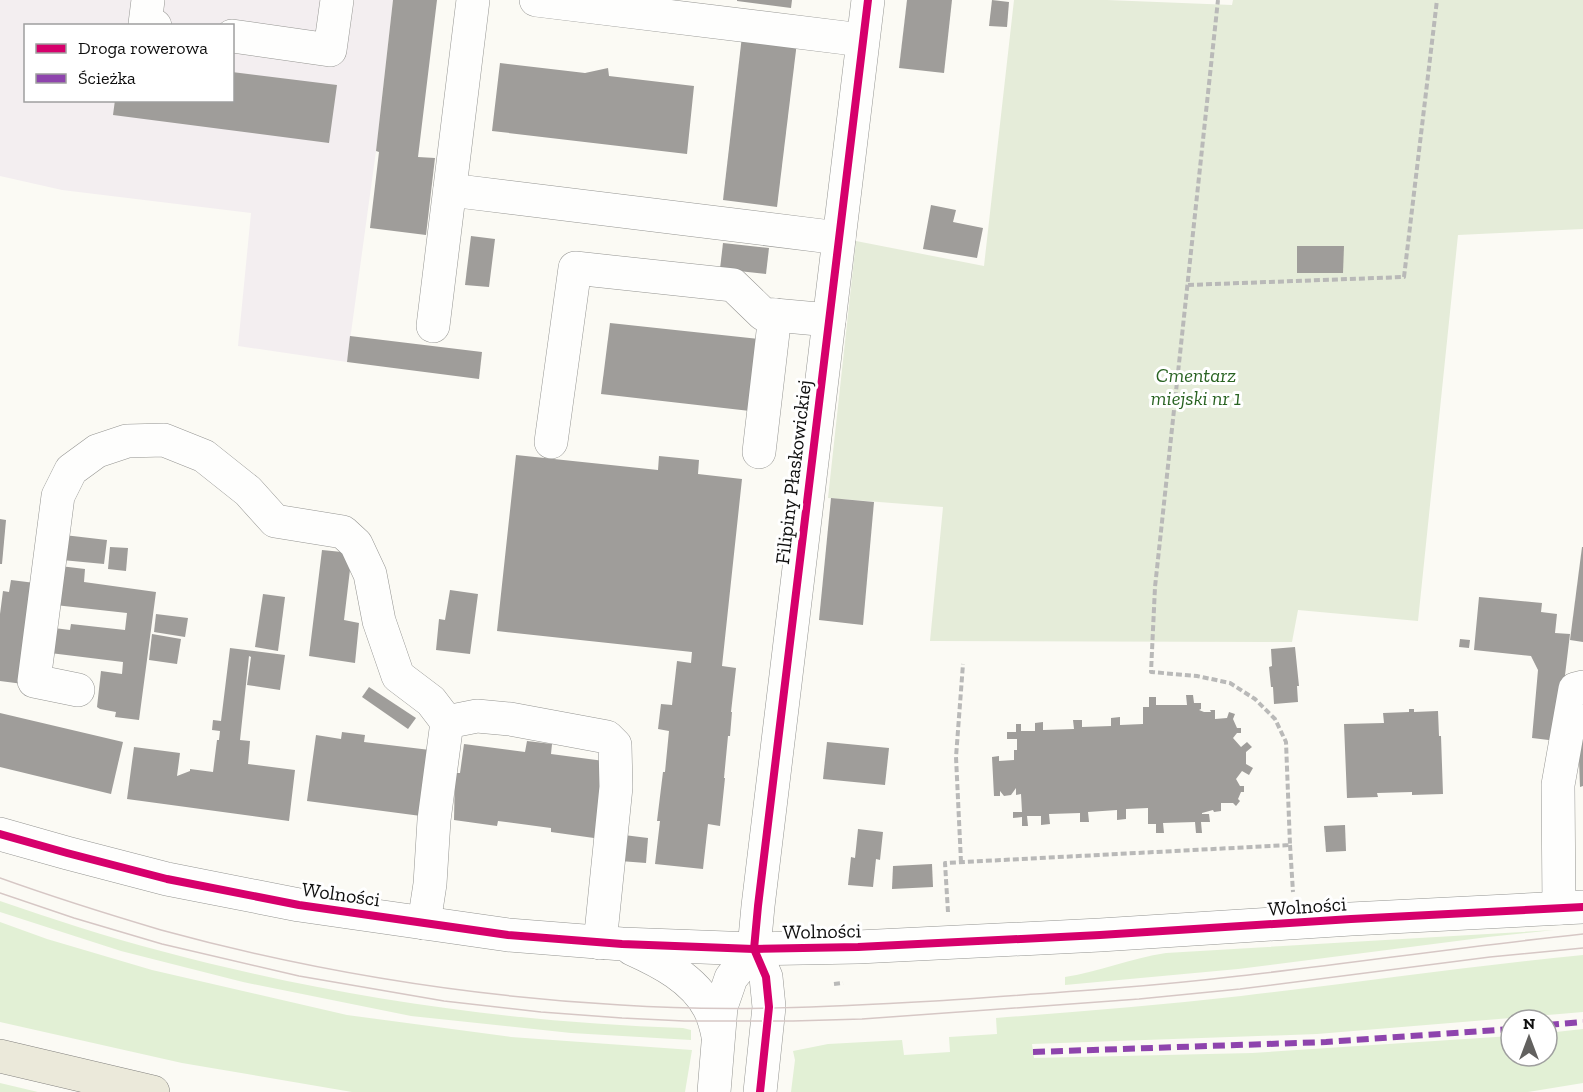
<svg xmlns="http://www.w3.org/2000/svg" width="1583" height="1092" font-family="'Zilla Slab',serif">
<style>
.industrial{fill:#f3eef0;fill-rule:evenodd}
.green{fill:#e2f0d5}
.cemetery{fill:#e5ecd9}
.building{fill:#9f9d9a}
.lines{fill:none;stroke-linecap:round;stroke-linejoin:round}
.minor-casing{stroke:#959592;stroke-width:34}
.major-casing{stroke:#83827f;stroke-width:34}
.path{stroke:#b9b9b8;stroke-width:4;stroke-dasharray:6 3;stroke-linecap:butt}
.minor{stroke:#fefefd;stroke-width:33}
.major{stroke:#ebe9da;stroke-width:33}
.tram{stroke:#d6c7c5;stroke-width:1.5}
.quiet{stroke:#8e44ad;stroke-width:6;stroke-dasharray:12 6;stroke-linecap:butt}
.cycleway-casing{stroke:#fff;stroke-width:11}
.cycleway{stroke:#d6006c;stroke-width:8}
.labels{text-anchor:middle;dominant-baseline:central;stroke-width:6;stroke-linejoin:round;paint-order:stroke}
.park-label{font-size:20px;font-style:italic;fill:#296322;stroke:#fff}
.street-label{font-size:20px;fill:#0f0f0f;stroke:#fff}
</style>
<rect width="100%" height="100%" fill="#fbfaf4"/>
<!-- industrial -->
<path class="industrial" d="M0 0H393L376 151 347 362 238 346 251 213 62 190 0 176ZM26 26H232V100H26Z"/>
<!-- green -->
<g class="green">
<path d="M0 901C53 919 106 937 161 951 333 997 505 1022 683 1028L691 1030V1040L571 1033 411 1016 243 982 121 951 0 912Z"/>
<polygon points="0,922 47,939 152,970 347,1015 511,1037 692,1050 685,1092 352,1092 182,1063 0,1022"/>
<path d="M1554 930 1488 937 1238 969 1065 985V977C1099 972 1131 958 1166 953Z"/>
<path d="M1583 955V1012L1317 1034 1032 1044 1034 1058 1252 1053 1511 1036V1056H1547V1033L1583 1029V1083L1528 1092H791L795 1060 793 1051 828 1044 902 1040 904 1055 950 1052 949 1037 997 1034 996 1018C1078 1012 1159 1005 1241 996 1355 983 1468 966 1583 955Z"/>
<polygon points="0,1083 38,1092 0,1092"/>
</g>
<!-- cemetery -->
<polygon class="cemetery" points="1014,0 1107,0 1232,5 1233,0 1583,0 1583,229 1458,235 1418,621 1298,610 1292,642 930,641 943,507 828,498 856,241 984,266"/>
<!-- building -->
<g class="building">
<polygon points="393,0 437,0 418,157 435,158 426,235 370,228 379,152 376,151"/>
<polygon points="737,0 792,0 791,8 737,1"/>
<polygon points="907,0 952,0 944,73 899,68"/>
<polygon points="992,0 1009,2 1007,27 989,26"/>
<polygon points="742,36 797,42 777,207 723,200"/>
<polygon points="500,63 585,73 608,68 609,76 694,86 687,154 492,131"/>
<polygon points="232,72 337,85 329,143 113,115 115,100 232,100"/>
<polygon points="931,205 956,210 953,222 983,228 977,258 923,249"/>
<polygon points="471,236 495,239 489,287 465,285"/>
<polygon points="723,243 769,248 766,274 720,269"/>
<polygon points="1297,246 1344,246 1343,273 1297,273"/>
<polygon points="610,323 759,339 750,411 601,394"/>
<polygon points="350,336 482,352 479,379 347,362"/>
<polygon points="516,455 658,470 659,456 699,460 698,474 742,479 722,666 736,668 731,712 732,712 730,736 728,736 724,778 725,778 720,826 708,824 703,869 655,864 660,821 657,821 663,772 665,772 669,731 658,729 661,704 672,705 677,661 691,663 692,652 497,631"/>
<polygon points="831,498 874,502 863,625 819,620"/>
<polygon points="0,519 6,520 2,564 0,564"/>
<polygon points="64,535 107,540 104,564 62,560"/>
<polygon points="110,547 128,548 126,571 108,569"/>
<polygon points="1582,547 1583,547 1583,642 1570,640"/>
<polygon points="322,550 352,553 344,620 359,623 355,663 309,656"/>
<polygon points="60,566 85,569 84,582 156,592 139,720 115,717 116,712 100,709 97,707 101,671 122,674 123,662 42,652 46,627 70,630 71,624 125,630 127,613 55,605"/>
<polygon points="11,580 35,583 23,684 0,681 0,614 3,591 9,592"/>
<polygon points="450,590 478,594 470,654 436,650 439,619 445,620"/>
<polygon points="263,594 285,597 278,651 255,647"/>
<polygon points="1479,597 1542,603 1541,612 1557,614 1555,633 1570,634 1557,741 1532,738 1538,670 1531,656 1474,650"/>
<polygon points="156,614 188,618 185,637 154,632"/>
<polygon points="152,634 181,639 177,664 149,660"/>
<polygon points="1460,639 1470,640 1469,648 1459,647"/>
<polygon points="1295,647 1299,686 1297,686 1298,702 1274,704 1273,687 1271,687 1269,667 1272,666 1271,649"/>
<polygon points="230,648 285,655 280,690 247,685 251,657 249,656 240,740 250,741 248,764 295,770 289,821 127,799 134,747 180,753 177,776 190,771 190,769 213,772 217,740 219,740 220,731 212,730 213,720 221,721"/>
<polygon points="369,687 416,718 408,729 362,697"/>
<polygon points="1186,695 1193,695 1194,703 1201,703 1201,709 1199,710 1204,712 1211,712 1210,710 1215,710 1215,719 1227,718 1229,712 1235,714 1233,719 1237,728 1241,728 1241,733 1237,733 1233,738 1241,747 1247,742 1252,747 1246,752 1246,764 1253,768 1249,775 1242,771 1236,779 1240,786 1244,786 1244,792 1241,792 1238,799 1240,801 1236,806 1233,803 1221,803 1221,811 1214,812 1213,810 1202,813 1202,814 1209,814 1210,822 1201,822 1202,833 1196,833 1195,822 1163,823 1164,833 1156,833 1156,824 1148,824 1148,808 1126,809 1126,819 1117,820 1117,810 1088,812 1089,822 1080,822 1080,813 1049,814 1050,824 1041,825 1041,816 1027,816 1028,826 1022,826 1022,817 1013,818 1013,812 1022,812 1021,794 1016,795 1016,788 1011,795 1004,796 1000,791 1000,796 994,796 992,757 999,756 999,761 1014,760 1014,750 1017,750 1017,739 1007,739 1007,732 1016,732 1016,724 1021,724 1021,731 1035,731 1035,723 1043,722 1043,730 1074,729 1073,720 1082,720 1082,727 1111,726 1111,718 1120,717 1120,725 1143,724 1143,707 1149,707 1149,697 1156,697 1156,705 1187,705"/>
<polygon points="1409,709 1414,709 1414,712 1438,711 1439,736 1441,736 1443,794 1412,795 1412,792 1377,793 1378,797 1347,798 1344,724 1384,723 1383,713 1409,712"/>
<polygon points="0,713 123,742 111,794 0,767"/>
<polygon points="1583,717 1583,786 1580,787 1579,759 1575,759"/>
<polygon points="342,732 365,735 364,742 430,750 421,816 307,801 316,735 341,739"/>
<polygon points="527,741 552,744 551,754 604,761 599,791 604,792 594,838 551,832 551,828 498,821 497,826 454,820 455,773 460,773 464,744 525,752"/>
<polygon points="827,742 889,748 885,785 823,779"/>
<polygon points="1345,825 1346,851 1326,852 1324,826"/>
<polygon points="858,829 883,832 880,860 876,859 873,887 848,885 851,857 855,858"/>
<polygon points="624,835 648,838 646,863 620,861"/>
<polygon points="932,864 933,887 892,889 893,866"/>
</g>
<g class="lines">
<defs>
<g id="minor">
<polyline points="148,0 145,24 155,26"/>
<polyline points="536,0 862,40"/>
<polyline points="232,36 330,50 337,0"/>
<polyline points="450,190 839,238"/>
<polyline points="433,326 473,0"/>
<polyline points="551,442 575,268 733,285 763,314 829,320"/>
<polyline points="759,452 775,315"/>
<polyline points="78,690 34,681 58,496 71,470 97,451 127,441 164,440 204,456 248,491 275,521 343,532 356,544 370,574 379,621 398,676 431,701 447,722"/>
<polyline points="0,834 67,853 167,879 299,905 508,935 622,944 754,949 858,947 1100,935 1351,919 1583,907"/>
<polyline points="1559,908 1558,785 1575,689 1583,687"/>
<polyline points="424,923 430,884 434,820 447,722 477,716 510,719 607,737 615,745 616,787 600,943"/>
<path d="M632 949C661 962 694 979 709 1008 714 1017 716 1026 718 1036"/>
<polyline points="714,1092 721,1007 731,978 754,949"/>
<polyline points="760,1092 769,1007 766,977 754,949 758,906 868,0"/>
</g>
<polyline id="major" points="0,1056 153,1092"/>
</defs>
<!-- minor casing -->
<use href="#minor" class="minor-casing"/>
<!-- major casing -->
<use href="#major" class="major-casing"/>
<!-- path -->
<g class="path">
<polyline points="1188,285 1404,277 1437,0"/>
<polyline points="1290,845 1293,892"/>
<polyline points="961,862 956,757 963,664"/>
<polyline points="948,912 945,863 1290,845 1286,742 1275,719 1255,699 1230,683 1197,676 1151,672 1155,587 1218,0"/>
<polyline points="834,984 843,983"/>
</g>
<!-- minor -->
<use href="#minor" class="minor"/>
<!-- major -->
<use href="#major" class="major"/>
<!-- tram -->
<g class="tram">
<path d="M0 878C53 897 107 914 161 930 311 971 466 996 621 1005 725 1012 831 1007 935 1001 1036 994 1138 988 1239 976 1354 963 1468 946 1583 934"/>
<polyline points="0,893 74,918 162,944 299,976 444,1001 541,1012 622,1018 684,1021 793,1021 862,1019 1139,999 1240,989 1490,957 1583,948"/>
</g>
<!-- quiet -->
<g class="quiet">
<polyline points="1547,1025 1583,1022"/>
<polyline points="1033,1052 1326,1042 1511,1029"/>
</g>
<defs>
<g id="cycleway">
<polyline points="0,834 67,853 167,879 299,905 508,935 622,944 754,949 858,947 1100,935 1351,919 1583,907"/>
<polyline points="760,1092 769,1007 766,977 754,949 758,906 868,0"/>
</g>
</defs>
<!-- cycleway casing -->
<use href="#cycleway" class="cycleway-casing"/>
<!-- cycleway -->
<use href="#cycleway" class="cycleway"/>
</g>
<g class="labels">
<!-- park labels -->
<g class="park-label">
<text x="1196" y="375">Cmentarz<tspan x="1196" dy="23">miejski nr 1</tspan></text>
</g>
<!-- street labels -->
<g class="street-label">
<text transform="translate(793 472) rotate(-83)">Filipiny Płaskowickiej</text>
<text transform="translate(341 894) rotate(8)">Wolności</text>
<text transform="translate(1307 906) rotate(-4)">Wolności</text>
<text transform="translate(822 931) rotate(-1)">Wolności</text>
</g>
</g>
<!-- legend -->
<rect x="24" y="24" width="210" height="78" fill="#ffffff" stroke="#9f9f9f" stroke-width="1.5"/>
<rect x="36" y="44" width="30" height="9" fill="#d6006c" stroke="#9f9f9f" stroke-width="1.5"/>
<text x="78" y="54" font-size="18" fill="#0f0f0f">Droga rowerowa</text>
<rect x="36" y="74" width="30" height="9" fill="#8e44ad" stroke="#9f9f9f" stroke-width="1.5"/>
<text x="78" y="84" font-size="18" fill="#0f0f0f">Ścieżka</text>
<!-- north arrow -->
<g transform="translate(1529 1038)"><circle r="28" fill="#ffffff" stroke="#9f9f9f" stroke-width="1.5"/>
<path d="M0-4.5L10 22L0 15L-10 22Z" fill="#62615f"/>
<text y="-9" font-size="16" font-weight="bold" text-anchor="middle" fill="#0f0f0f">N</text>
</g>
</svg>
